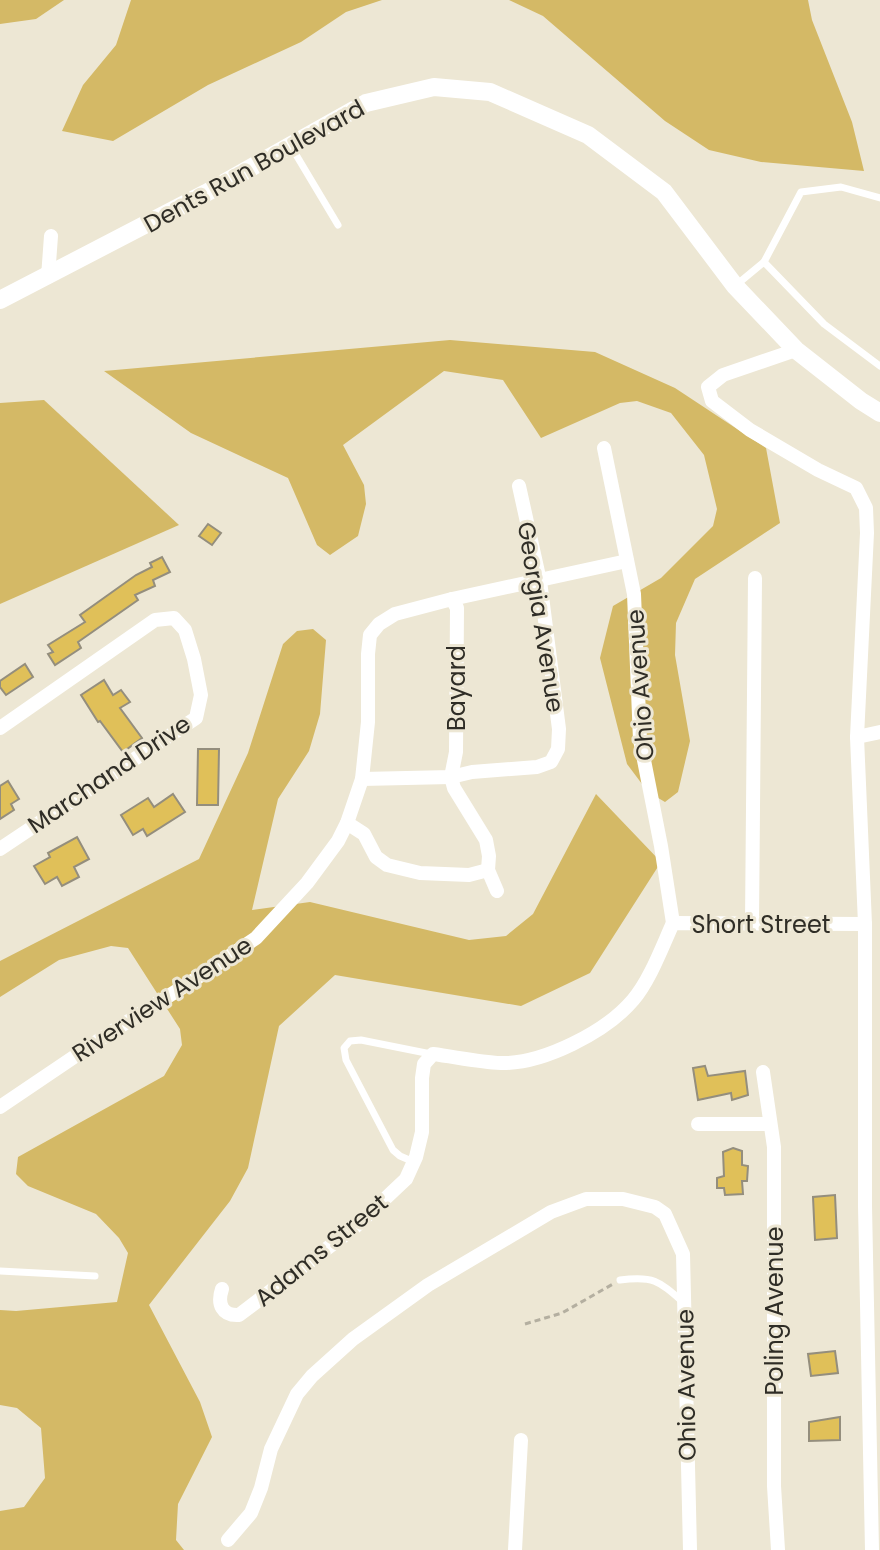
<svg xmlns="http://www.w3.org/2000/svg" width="880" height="1550" font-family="Poppins,sans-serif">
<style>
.green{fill:#d4b966}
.building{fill:#e0c059;stroke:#948e7d;stroke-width:2}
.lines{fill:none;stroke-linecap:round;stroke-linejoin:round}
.path{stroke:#b4afa0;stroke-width:3;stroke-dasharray:6 4;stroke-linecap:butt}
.service{stroke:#fff;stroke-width:7}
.minor{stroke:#fff;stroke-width:14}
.tertiary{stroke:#fff;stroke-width:18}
.labels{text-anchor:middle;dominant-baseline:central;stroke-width:6;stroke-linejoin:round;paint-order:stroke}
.street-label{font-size:24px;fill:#2f2d26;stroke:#ede7d4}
</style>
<rect width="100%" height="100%" fill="#ede7d4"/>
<!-- green -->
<g class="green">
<polygon points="0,0 64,0 36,19 0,24"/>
<polygon points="131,0 382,0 346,12 301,42 208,85 113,141 62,131 83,85 116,45"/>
<polygon points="509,0 808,0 812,20 852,122 864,171 761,162 709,150 665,121 543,16"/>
<polygon points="450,340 595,352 675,388 766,448 780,523 695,579 676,623 675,655 690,741 678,792 665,802 648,792 627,764 600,658 613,606 661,578 713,526 717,509 704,455 671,413 637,401 620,403 541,438 503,380 444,371 343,445 364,485 366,504 358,536 330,555 317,545 288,478 191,433 104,371"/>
<polygon points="44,400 179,525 0,604 0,403"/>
<polygon points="313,629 326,640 320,714 309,751 278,799 252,910 310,902 469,940 506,936 533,914 596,794 661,862 590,973 521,1006 335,975 279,1026 248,1168 230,1201 149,1305 200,1402 212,1437 178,1504 176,1540 184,1550 0,1550 0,1511 24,1507 45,1478 41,1428 17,1408 0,1405 0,1310 16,1311 117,1302 128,1253 119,1238 96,1214 28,1186 16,1174 18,1157 164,1076 182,1045 180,1029 128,948 111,946 59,960 0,997 0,961 199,859 248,753 283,644 297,631"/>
</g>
<!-- building -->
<g class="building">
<polygon points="208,524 221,533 212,545 199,536"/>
<polygon points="162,557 170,572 153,580 155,586 135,595 138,600 78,642 81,648 55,665 48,654 53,652 48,645 85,622 80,615 136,575 152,567 150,563"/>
<polygon points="25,664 33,677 6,695 0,687 0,681"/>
<polygon points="104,680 113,695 121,690 130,702 120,708 142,738 123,752 100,721 98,722 81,695"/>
<polygon points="198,749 219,749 218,805 197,805"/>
<polygon points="8,781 19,799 11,804 14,810 0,819 0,786"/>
<polygon points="173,794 185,812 147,836 143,829 133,835 121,815 148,798 154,807"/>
<polygon points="77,837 89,859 74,867 79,877 62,886 57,877 45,884 34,866 50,857 48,853"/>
<polygon points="705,1066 708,1076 745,1071 748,1095 732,1100 731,1093 698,1100 693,1068"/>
<polygon points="733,1148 742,1151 742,1165 748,1166 747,1181 742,1181 743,1194 725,1195 724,1188 717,1188 717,1178 724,1176 723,1152"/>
<polygon points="835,1195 837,1238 815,1240 813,1197"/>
<polygon points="835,1351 838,1373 811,1376 808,1354"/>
<polygon points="840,1417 840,1440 809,1441 809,1422"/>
</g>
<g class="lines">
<!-- path -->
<polyline class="path" points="525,1324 562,1313 613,1284"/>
<!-- service -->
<g class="service">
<polyline points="292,148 338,225"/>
<polyline points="764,262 824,324 880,366"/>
<polyline points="735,286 764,262 801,192 841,187 880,198"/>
<polyline points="414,1162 400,1156 393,1150 346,1060 344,1048 350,1041 361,1040 431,1054"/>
<polyline points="0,1271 95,1276"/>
<path d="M620 1280C653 1276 658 1280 683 1302"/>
</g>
<!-- minor -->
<g class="minor">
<polyline points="48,277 51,236"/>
<polyline points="796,350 723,375 708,387 712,401 750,430 818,470 856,488 866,508 867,533 857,737 865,924 865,1206 872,1550"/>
<polyline points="604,448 634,594 640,740 661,846 673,923"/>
<polyline points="452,599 457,608 456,752 451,777 454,788 486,840 489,856 488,870 497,891"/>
<polyline points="0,728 155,620 174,618 185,630 194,659 201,695 196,718 0,849"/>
<polyline points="857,737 880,732"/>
<polyline points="362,779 451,777 472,772 537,767 551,762 558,749 559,729 540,581 519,486"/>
<polyline points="347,823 364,834 376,857 387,865 420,873 469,875 488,870"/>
<polyline points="752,923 755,578"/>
<polyline points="763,1072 774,1147 774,1486 778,1550"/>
<polyline points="0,1107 108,1034 194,980 256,938 307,883 338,841 347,823 362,779 368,722 368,654 370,635 379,624 395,614 452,599 627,561"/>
<polyline points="698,1124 770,1124"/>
<path d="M222 1289C217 1304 222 1316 239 1315L354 1228 406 1179 416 1157 422 1132V1078L424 1064 433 1054C456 1057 479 1062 501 1063 543 1064 606 1032 633 1000 650 980 662 947 673 923L865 924"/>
<polyline points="228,1540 251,1513 261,1488 271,1449 297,1394 312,1376 353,1339 428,1285 551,1212 586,1199 623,1199 655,1207 665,1214 683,1254 690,1550"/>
<polyline points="515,1550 521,1440"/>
</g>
<!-- tertiary -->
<polyline class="tertiary" points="0,300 206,193 366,103 434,87 490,92 588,135 664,192 735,286 796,350 861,401 880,413"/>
</g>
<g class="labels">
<!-- street labels -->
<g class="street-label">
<text transform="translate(254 166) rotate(-29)">Dents Run Boulevard</text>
<text transform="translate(541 617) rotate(81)">Georgia Avenue</text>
<text transform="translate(640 685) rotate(-94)">Ohio Avenue</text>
<text transform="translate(456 688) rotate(-90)">Bayard</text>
<text transform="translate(109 774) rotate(-34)">Marchand Drive</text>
<text x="761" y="924">Short Street</text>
<text transform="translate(162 999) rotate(-33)">Riverview Avenue</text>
<text transform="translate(321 1250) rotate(-39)">Adams Street</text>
<text transform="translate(774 1311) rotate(-90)">Poling Avenue</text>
<text transform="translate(686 1385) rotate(-91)">Ohio Avenue</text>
</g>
</g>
</svg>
